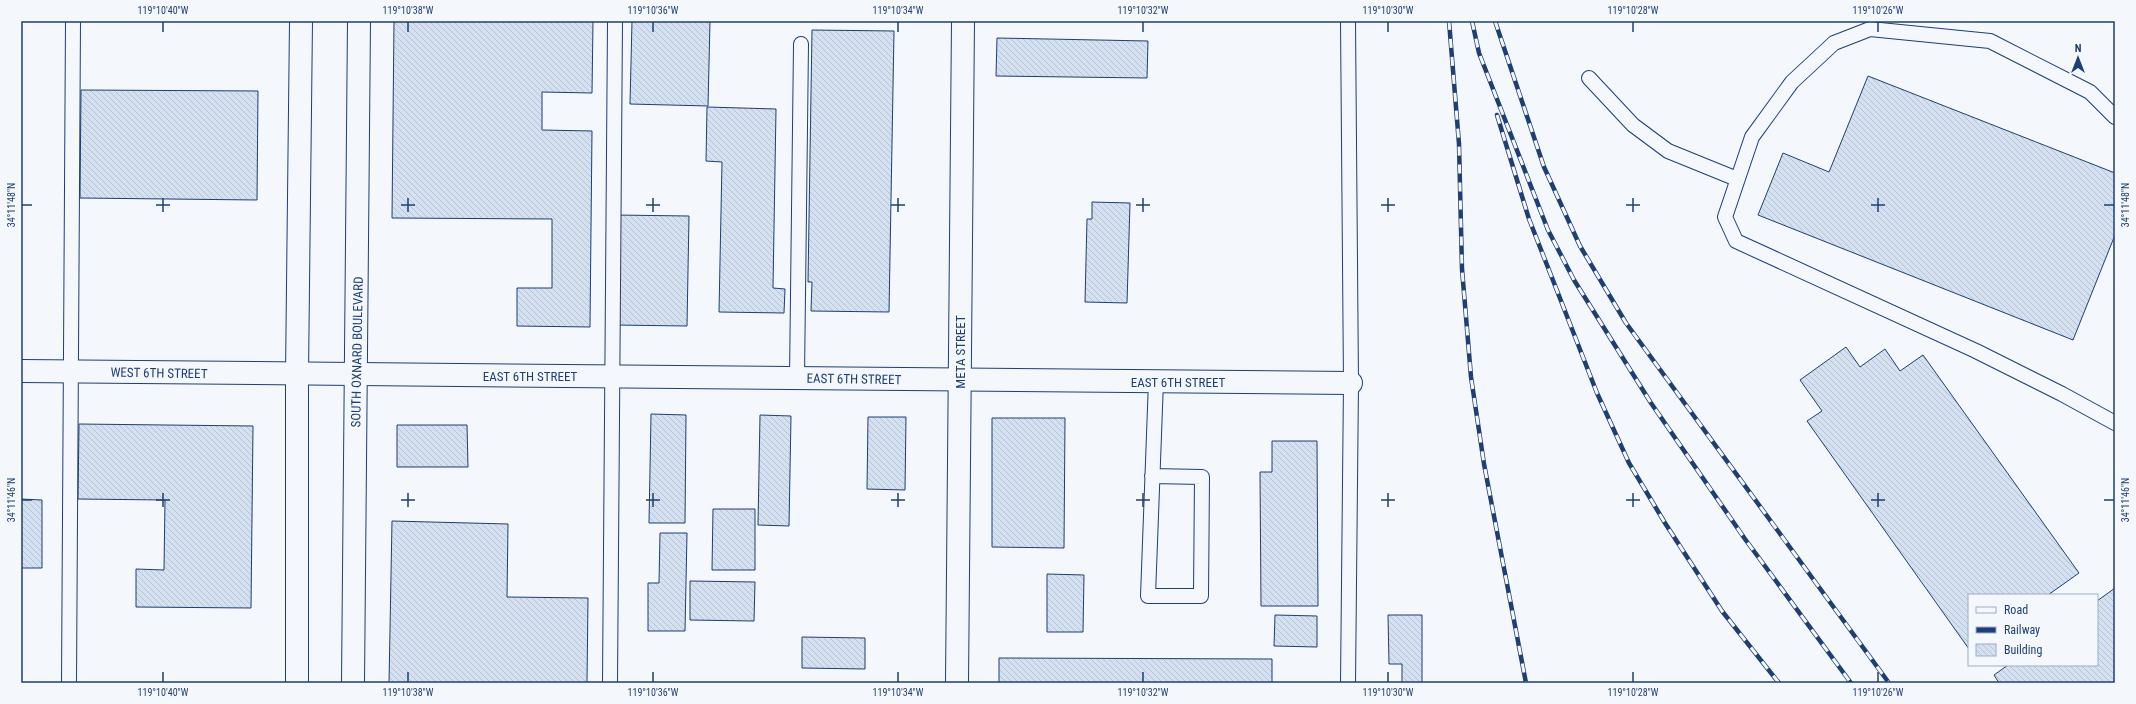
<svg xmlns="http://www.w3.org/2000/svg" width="2136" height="704" font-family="'Roboto Condensed',sans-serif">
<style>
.building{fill:url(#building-back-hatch);stroke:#1d3f73}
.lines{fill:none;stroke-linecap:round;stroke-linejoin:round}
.service-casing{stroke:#1d3f73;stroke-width:16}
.minor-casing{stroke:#1d3f73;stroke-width:24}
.primary-casing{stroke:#1d3f73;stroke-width:24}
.service{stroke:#f4f7fb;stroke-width:14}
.minor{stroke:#f4f7fb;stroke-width:22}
.primary{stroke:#f4f7fb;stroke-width:22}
.rail-casing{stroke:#1d3f73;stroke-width:4.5}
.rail{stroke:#f4f7fb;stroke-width:3;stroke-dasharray:9;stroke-linecap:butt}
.ticks{fill:none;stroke:#1d3f73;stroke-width:1.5}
.labels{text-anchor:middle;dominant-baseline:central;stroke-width:3;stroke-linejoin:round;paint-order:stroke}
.street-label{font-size:13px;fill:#1d3f73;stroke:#f4f7fb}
.neatline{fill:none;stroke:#1d3f73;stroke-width:1.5}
.ticks-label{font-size:10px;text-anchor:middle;fill:#1d3f73}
</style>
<defs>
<pattern id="building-back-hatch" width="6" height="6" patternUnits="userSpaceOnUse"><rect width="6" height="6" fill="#d5e0f0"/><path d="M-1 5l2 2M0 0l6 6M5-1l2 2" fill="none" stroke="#b6c1d1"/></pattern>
</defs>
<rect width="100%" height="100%" fill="#f4f7fb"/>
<!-- building -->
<g class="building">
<polygon points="394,21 593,21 592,93 542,92 542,130 592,131 590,327 517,326 517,288 552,288 552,219 392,218"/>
<polygon points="632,21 710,21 708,106 630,104"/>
<polygon points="812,30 894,31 889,312 811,311 812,282 808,282"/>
<polygon points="997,38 1148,41 1147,78 996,76"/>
<polygon points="1868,76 2115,173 2115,235 2073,340 1758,215 1783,153 1829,172"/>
<polygon points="81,90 258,91 257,200 80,198"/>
<polygon points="707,107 776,109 773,288 785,289 784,313 719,312 722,162 706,161"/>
<polygon points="1092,202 1130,203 1127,303 1085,302 1087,219 1092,219"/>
<polygon points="615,215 689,216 687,326 614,325"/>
<polygon points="1846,347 1860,367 1885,349 1900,371 1923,355 2079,573 2048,595 1969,595 1969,649 1807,421 1822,411 1800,380"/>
<polygon points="651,414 686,415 685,523 649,523"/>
<polygon points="760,415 791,416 789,526 758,525"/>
<polygon points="868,417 906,417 905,490 867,489"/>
<polygon points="992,418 1065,418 1064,548 992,547"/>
<polygon points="79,424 253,426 251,608 136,607 136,569 164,570 165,500 78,499"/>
<polygon points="397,425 467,425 468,467 397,467"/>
<polygon points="1272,441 1317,441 1318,606 1261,606 1260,472 1272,472"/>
<polygon points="21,499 42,500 42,568 21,568"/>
<polygon points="713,509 755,509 755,570 712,570"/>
<polygon points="392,521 508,524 507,597 588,598 587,683 389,683"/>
<polygon points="660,533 687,533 685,631 648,631 648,583 659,583"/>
<polygon points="1047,574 1084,575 1083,632 1047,632"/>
<polygon points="690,581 755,582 754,621 690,620"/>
<polygon points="2115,588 2115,683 1999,683 1994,675 2008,665 2097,665 2097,601"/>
<polygon points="1275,615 1317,616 1317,647 1274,646"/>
<polygon points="1388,615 1422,615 1422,683 1402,683 1402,664 1389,664"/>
<polygon points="802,637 865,638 865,669 802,668"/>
<polygon points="999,658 1272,659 1272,683 999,683"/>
</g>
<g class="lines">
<defs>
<g id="service">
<polyline points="1348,21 1351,383 1348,683"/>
<polyline points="1589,78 1633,125 1668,151 1737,179"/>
<polyline points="2115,117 2090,92 1990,41 1870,29 1834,43 1792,82 1752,137 1725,217 1736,241 1976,351 2062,394 2115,423"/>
<polyline points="797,378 801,44"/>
<polyline points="1152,476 1202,477 1201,596 1148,596 1156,381"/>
<polyline points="69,683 73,21"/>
<polyline points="610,683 615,21"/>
</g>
<g id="minor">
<polyline points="21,371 1351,383"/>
<polyline points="957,683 963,21"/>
</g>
<g id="primary">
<polyline points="297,683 297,374 301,21"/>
<polyline points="353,683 359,21"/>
</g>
</defs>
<!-- service casing -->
<use href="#service" class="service-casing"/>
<!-- minor casing -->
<use href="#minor" class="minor-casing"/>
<!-- primary casing -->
<use href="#primary" class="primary-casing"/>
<!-- service -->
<use href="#service" class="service"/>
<!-- minor -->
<use href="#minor" class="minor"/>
<!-- primary -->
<use href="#primary" class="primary"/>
<defs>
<g id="rail">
<polyline points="1449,21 1459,144 1462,269 1471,377 1484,464 1526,683"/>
<polyline points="1472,21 1479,53 1548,230 1574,280 1651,403 1745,539 1851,683"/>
<polyline points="1495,21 1544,167 1580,246 1626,323 1889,683"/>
<polyline points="1497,115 1529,219 1597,393 1629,463 1665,523 1722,611 1779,683"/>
</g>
</defs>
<!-- rail casing -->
<use href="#rail" class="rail-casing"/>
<!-- rail -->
<use href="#rail" class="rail"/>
</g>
<!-- ticks -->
<path class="ticks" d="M163 22V32M408 22V32M653 22V32M898 22V32M1143 22V32M1388 22V32M1633 22V32M1878 22V32M163 198V212M408 198V212M653 198V212M898 198V212M1143 198V212M1388 198V212M1633 198V212M1878 198V212M22 205H32M156 205H170M401 205H415M646 205H660M891 205H905M1136 205H1150M1381 205H1395M1626 205H1640M1871 205H1885M2104 205H2114M163 493V507M408 493V507M653 493V507M898 493V507M1143 493V507M1388 493V507M1633 493V507M1878 493V507M22 500H32M156 500H170M401 500H415M646 500H660M891 500H905M1136 500H1150M1381 500H1395M1626 500H1640M1871 500H1885M2104 500H2114M163 672V682M408 672V682M653 672V682M898 672V682M1143 672V682M1388 672V682M1633 672V682M1878 672V682"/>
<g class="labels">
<!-- street labels -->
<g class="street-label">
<text transform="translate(357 352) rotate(-89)">SOUTH OXNARD BOULEVARD</text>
<text transform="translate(960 352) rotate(-90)">META STREET</text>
<text transform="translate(159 373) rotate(1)">WEST 6TH STREET</text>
<text x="530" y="376">EAST 6TH STREET</text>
<text transform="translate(854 379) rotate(1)">EAST 6TH STREET</text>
<text x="1178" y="382">EAST 6TH STREET</text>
</g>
</g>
<!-- border -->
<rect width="2136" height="704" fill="none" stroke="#f4f7fb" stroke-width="44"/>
<!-- legend -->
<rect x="1968" y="594" width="130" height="72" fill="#f4f7fb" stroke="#9eadc5"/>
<rect x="1976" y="607" width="20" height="6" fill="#f4f7fb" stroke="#9eadc5"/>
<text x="2004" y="614" font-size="12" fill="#1d3f73">Road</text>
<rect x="1976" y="627" width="20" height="6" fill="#1d3f73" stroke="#9eadc5"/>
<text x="2004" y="634" font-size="12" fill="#1d3f73">Railway</text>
<rect x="1976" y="644" width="20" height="12" fill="url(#building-back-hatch)" stroke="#9eadc5"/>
<text x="2004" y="654" font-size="12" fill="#1d3f73">Building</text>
<!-- north arrow -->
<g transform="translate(2078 58)" stroke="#f4f7fb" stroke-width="3" paint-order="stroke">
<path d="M0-3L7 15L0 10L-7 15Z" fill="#1d3f73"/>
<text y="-6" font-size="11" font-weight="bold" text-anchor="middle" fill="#1d3f73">N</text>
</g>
<rect x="22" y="22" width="2092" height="660" class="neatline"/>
<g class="ticks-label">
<text x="163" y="14">119°10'40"W</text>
<text x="408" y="14">119°10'38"W</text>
<text x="653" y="14">119°10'36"W</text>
<text x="898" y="14">119°10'34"W</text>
<text x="1143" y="14">119°10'32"W</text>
<text x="1388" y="14">119°10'30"W</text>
<text x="1633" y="14">119°10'28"W</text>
<text x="1878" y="14">119°10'26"W</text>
<text transform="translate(11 205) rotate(-90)" y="4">34°11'48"N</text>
<text transform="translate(2125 205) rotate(-90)" y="4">34°11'48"N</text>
<text transform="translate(11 500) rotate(-90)" y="4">34°11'46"N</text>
<text transform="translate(2125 500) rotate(-90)" y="4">34°11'46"N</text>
<text x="163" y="696">119°10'40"W</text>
<text x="408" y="696">119°10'38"W</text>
<text x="653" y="696">119°10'36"W</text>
<text x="898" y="696">119°10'34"W</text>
<text x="1143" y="696">119°10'32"W</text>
<text x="1388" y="696">119°10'30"W</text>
<text x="1633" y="696">119°10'28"W</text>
<text x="1878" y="696">119°10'26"W</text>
</g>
</svg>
